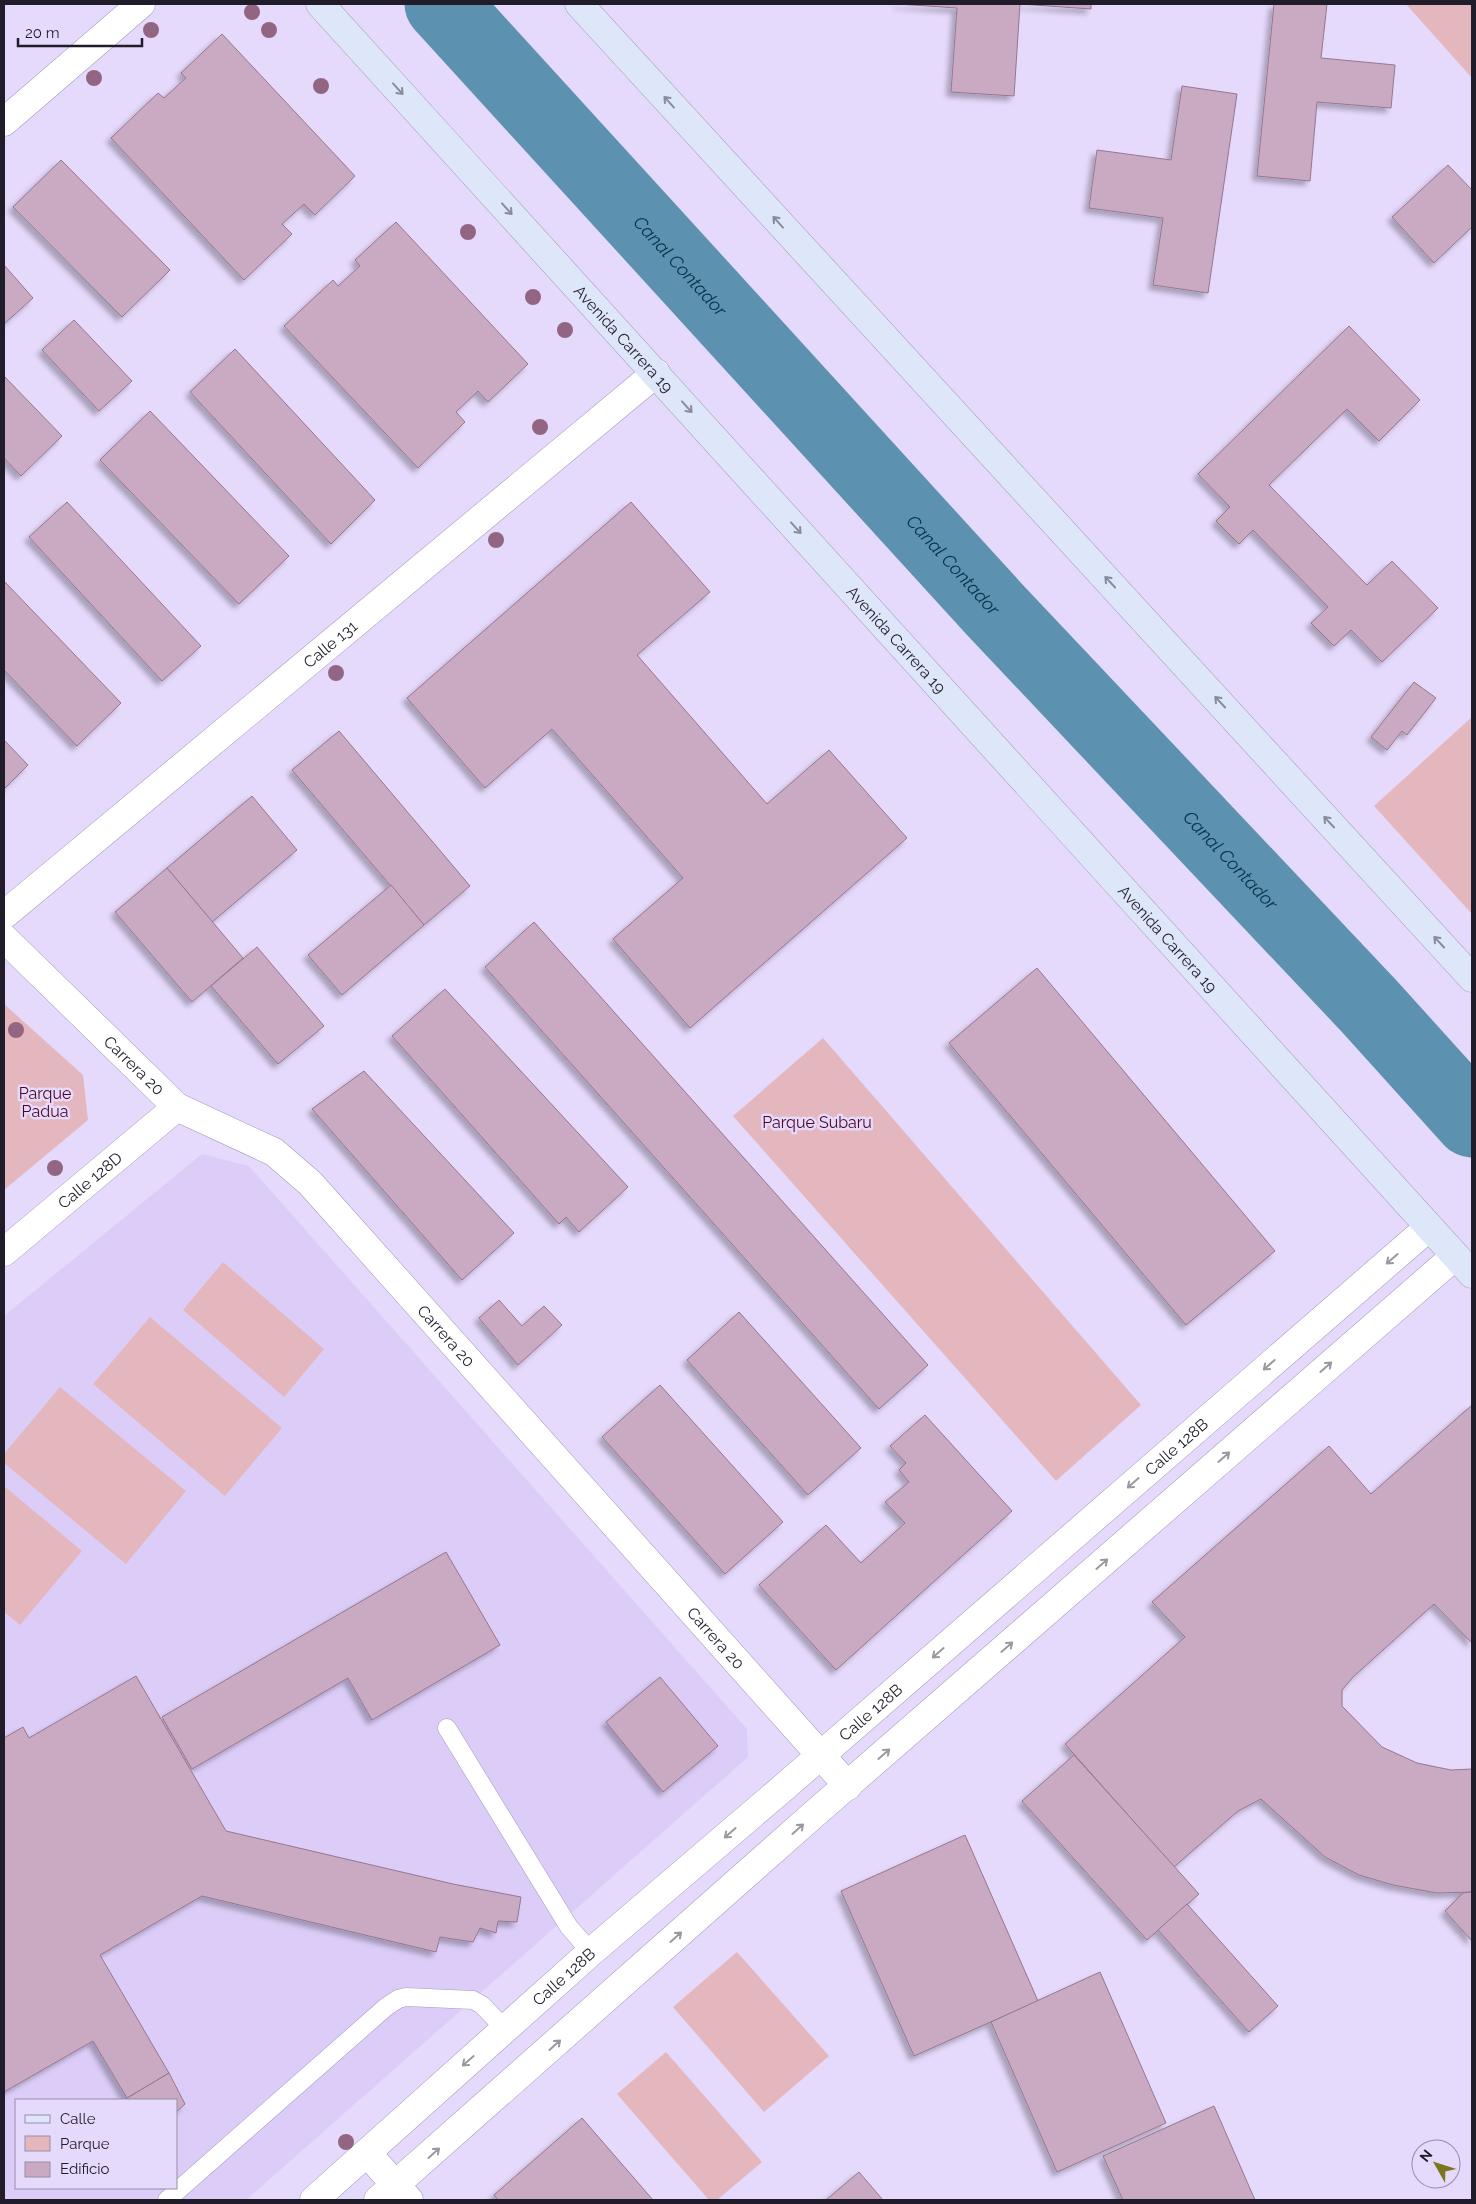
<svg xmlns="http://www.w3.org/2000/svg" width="1476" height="2204" font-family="Raleway,sans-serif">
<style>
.built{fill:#dccdf8;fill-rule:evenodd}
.green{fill:#e4b7be}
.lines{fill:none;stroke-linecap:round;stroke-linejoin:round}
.river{stroke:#5c91af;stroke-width:75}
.building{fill:#caaac2;stroke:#96778f;filter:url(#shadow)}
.service-casing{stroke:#a599ba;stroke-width:19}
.minor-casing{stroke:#a599ba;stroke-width:29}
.secondary-casing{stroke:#a599ba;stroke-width:29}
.service{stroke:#fff;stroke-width:18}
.minor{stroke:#fff;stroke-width:28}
.secondary{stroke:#dee6fa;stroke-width:28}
.tree{fill:#926682}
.oneway{stroke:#898b9c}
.oneway2{stroke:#9b999f}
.labels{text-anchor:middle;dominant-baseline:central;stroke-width:5;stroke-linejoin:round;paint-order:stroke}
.street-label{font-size:16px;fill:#211c29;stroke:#e5d9fc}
.park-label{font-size:16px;fill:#4e071f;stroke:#e5d9fc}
.water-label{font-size:18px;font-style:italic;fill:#06354b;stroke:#e5d9fc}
</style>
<defs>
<filter id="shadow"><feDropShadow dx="-4.5" dy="4.5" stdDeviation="2.5" flood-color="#0004"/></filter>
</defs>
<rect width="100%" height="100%" fill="#e5d9fc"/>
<!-- built -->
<path class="built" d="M202 1154 249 1166 747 1729 748 1757 246 2200H4V1316ZM16 2100H176V2188H16Z"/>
<!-- green -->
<g class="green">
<polygon points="1406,4 1472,4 1472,78"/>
<polygon points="1472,717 1472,914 1374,806"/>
<polygon points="4,1004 83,1075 88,1120 4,1190"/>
<polygon points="823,1038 1141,1405 1056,1481 733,1116"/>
<polygon points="223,1262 324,1349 284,1397 183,1310"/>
<polygon points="150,1317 282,1428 225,1496 93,1384"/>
<polygon points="60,1387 186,1491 126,1564 4,1463 4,1454"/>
<polygon points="4,1486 82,1551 20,1625 4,1612"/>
<polygon points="737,1952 829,2056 764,2112 673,2007"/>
<polygon points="666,2052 762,2162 717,2200 709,2200 617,2094"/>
</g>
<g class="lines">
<!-- river -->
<path class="river" id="s1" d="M442 4 995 610 1369 1006 1472 1120"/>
</g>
<!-- building -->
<g class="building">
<polygon points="898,4 1091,4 1091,9 1020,4 1014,96 951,92 957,8"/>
<polygon points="1274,4 1327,4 1321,58 1395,65 1391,108 1317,102 1310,181 1257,176"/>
<polygon points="222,34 355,176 315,215 304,204 282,224 292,234 244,280 111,138 158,93 164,98 186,78 181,73"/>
<polygon points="1182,86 1237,94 1208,293 1153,285 1163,218 1089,208 1097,150 1171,160"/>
<polygon points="61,160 170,270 122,317 13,207"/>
<polygon points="1448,165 1472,190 1472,227 1434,263 1392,217"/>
<polygon points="396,222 528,364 488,402 478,391 456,412 465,422 418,468 284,326 333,280 338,286 360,266 355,260"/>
<polygon points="4,265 33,298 4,324"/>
<polygon points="74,320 132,381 99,411 42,350"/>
<polygon points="1349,326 1420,400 1379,441 1347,409 1269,485 1367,585 1392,561 1438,608 1382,662 1351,630 1334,646 1311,623 1328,607 1253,530 1239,544 1216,521 1230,507 1198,474"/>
<polygon points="235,349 375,500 331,544 190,392"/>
<polygon points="4,376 62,436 21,476 4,458"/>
<polygon points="150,411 289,556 239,604 100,460"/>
<polygon points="67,502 201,646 162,681 29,537"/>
<polygon points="631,502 710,592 637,655 767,804 829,750 907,838 690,1028 613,939 683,878 552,729 485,788 407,698"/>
<polygon points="4,581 121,703 77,746 4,670"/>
<polygon points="1414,682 1436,698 1407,735 1402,731 1387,750 1371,737"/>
<polygon points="339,731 470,886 424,925 292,770"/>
<polygon points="4,740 28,765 4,789"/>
<polygon points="252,796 297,850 212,922 167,868"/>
<polygon points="167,868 243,958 192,1002 115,912"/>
<polygon points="391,885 424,925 342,995 308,955"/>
<polygon points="534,922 928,1365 879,1409 485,967"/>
<polygon points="257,947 324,1026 278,1064 211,986"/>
<polygon points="1037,968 1275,1251 1186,1325 949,1043"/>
<polygon points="445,989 628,1187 579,1232 566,1217 559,1224 392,1036"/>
<polygon points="364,1071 514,1233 462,1280 312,1109"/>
<polygon points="499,1300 522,1326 544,1306 562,1325 518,1365 479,1318"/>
<polygon points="739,1312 861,1448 808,1495 687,1360"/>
<polygon points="660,1385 783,1522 725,1574 602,1437"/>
<polygon points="1472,1405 1472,1643 1434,1604 1353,1677 1342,1690 1342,1706 1382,1747 1417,1763 1451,1770 1472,1769 1472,1892 1437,1893 1393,1885 1359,1875 1325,1857 1261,1799 1238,1811 1174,1867 1065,1744 1185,1637 1152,1602 1329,1446 1371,1494"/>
<polygon points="925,1415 1012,1511 836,1670 759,1585 826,1525 861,1563 905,1523 885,1502 909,1482 899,1470 906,1463 890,1446"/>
<polygon points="446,1552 500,1645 372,1720 348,1678 192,1769 162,1717"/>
<polygon points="136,1676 226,1831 453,1884 521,1897 517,1922 498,1921 496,1933 480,1928 473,1942 440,1937 436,1952 202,1896 100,1955 169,2073 127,2098 93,2041 4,2092 4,1738 23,1727 29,1738"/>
<polygon points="660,1677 718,1746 663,1792 606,1722"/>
<polygon points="1074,1755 1199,1894 1147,1940 1022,1801"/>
<polygon points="965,1835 1038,2001 914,2056 841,1891"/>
<polygon points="1472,1892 1472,1941 1445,1911 1463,1893"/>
<polygon points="1187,1904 1278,2006 1249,2032 1158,1930"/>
<polygon points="1100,1972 1166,2123 1057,2172 991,2022"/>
<polygon points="169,2073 185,2104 176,2112 176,2100 124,2100"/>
<polygon points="1214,2106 1255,2200 1123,2200 1103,2156"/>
<polygon points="582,2118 653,2200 498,2200 494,2195"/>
<polygon points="859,2172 883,2200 826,2200"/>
</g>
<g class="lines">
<defs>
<g id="service">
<polyline points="447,1728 569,1927 591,1952"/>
<polyline points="167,2200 386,2007 398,1999 406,1997 473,2000 482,2005 505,2029"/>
</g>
<g id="minor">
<polyline points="4,122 141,4"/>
<path id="s2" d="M4 915 656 373"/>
<path id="s3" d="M4 938 177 1107 274 1152 310 1183 848 1786"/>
<path id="s4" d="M4 1252 177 1107"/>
<polyline points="367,2153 409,2200"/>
<path id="s5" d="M314 2200 591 1952 783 1788 1429 1227"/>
<polyline points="378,2200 813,1815 1455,1256"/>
</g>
<g id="secondary">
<path id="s6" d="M320 4 1472 1274"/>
<polyline points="579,4 1472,978"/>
</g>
</defs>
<!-- service casing -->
<use href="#service" class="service-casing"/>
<!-- minor casing -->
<use href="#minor" class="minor-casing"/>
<!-- secondary casing -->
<use href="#secondary" class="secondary-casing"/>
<!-- service -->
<use href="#service" class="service"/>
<!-- minor -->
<use href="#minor" class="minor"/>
<!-- secondary -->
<use href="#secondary" class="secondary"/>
</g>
<!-- trees -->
<g class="tree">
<circle cx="252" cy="12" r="8"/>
<circle cx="151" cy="30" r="8"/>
<circle cx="269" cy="30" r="8"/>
<circle cx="94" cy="78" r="8"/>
<circle cx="321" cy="86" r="8"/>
<circle cx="468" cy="232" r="8"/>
<circle cx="533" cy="297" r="8"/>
<circle cx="565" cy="330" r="8"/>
<circle cx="540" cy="427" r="8"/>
<circle cx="496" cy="540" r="8"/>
<circle cx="336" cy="673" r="8"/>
<circle cx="16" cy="1030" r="8"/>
<circle cx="55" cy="1168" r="8"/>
<circle cx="346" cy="2142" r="8"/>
</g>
<!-- one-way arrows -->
<defs><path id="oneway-shaft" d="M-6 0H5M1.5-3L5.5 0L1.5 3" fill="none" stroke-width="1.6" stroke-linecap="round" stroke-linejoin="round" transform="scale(1.25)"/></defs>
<g class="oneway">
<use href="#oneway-shaft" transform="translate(398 89) rotate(48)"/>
<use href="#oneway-shaft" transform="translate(669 102) rotate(-132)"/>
<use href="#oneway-shaft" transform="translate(507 209) rotate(48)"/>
<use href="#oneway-shaft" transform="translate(778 222) rotate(-132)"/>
<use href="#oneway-shaft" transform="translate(687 407) rotate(48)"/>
<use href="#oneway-shaft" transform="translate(796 528) rotate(48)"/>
<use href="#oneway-shaft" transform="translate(1110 582) rotate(-133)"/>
<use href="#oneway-shaft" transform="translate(1220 702) rotate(-133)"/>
<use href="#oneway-shaft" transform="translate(1329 822) rotate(-133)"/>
<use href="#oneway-shaft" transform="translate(1439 942) rotate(-133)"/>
</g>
<g class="oneway2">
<use href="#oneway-shaft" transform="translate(1392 1259) rotate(139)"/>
<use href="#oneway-shaft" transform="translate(1269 1365) rotate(139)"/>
<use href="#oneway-shaft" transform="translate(1326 1367) rotate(-41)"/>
<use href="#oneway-shaft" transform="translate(1224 1457) rotate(-41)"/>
<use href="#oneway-shaft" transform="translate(1133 1483) rotate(139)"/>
<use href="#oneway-shaft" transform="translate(1102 1564) rotate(-41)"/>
<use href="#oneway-shaft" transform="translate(1007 1647) rotate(-41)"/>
<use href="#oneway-shaft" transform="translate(938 1653) rotate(139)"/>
<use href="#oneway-shaft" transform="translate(884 1754) rotate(-41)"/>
<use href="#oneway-shaft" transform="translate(798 1829) rotate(-42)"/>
<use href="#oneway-shaft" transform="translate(730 1833) rotate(139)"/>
<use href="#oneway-shaft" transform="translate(676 1937) rotate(-42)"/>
<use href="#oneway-shaft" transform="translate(555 2045) rotate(-42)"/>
<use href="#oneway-shaft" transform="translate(468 2061) rotate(139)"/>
<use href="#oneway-shaft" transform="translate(434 2153) rotate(-42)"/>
</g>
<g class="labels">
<!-- street labels -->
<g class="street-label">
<text stroke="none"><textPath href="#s6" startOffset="452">Avenida Carrera 19</textPath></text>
<text stroke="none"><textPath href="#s6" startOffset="858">Avenida Carrera 19</textPath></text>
<text stroke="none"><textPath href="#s2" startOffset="424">Calle 131</textPath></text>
<text stroke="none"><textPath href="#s6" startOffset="1262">Avenida Carrera 19</textPath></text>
<text stroke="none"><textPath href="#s3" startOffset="182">Carrera 20</textPath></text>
<text stroke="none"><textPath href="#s4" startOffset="112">Calle 128D</textPath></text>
<text stroke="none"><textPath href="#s3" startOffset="601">Carrera 20</textPath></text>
<text stroke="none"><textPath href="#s5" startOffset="1145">Calle 128B</textPath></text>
<text stroke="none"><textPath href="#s3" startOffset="1006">Carrera 20</textPath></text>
<text stroke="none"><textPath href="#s5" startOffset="740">Calle 128B</textPath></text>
<text stroke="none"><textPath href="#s5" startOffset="335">Calle 128B</textPath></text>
</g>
<!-- park labels -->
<g class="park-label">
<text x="45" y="1093">Parque<tspan x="45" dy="18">Padua</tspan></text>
<text x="817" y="1122">Parque Subaru</text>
</g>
<!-- water labels -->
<g class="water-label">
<text stroke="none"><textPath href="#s1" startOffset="354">Canal Contador</textPath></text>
<text stroke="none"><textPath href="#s1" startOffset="759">Canal Contador</textPath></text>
<text stroke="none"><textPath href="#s1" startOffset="1164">Canal Contador</textPath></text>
</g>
</g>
<!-- border -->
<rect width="1476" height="2204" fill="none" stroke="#211c29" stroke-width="10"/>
<!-- legend -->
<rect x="15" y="2099" width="162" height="90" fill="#e5d9fc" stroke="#978da8"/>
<rect x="25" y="2115" width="25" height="8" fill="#dee6fa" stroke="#978da8"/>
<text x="60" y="2124" font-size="15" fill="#211c29">Calle</text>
<rect x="25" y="2136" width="25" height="15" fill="#e4b7be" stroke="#978da8"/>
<text x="60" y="2149" font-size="15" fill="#211c29">Parque</text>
<rect x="25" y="2162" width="25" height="15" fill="#caaac2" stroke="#978da8"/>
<text x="60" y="2174" font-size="15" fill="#211c29">Edificio</text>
<!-- north arrow -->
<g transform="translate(1436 2164) rotate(309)"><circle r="24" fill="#e5d9fc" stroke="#978da8"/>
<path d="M0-4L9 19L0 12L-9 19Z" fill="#7a771d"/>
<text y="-8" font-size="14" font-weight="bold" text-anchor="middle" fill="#211c29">N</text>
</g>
<!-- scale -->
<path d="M18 38v8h124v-8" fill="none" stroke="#211c29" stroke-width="2.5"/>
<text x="25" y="38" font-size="15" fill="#211c29" stroke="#e5d9fc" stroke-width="4" paint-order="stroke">20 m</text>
</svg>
